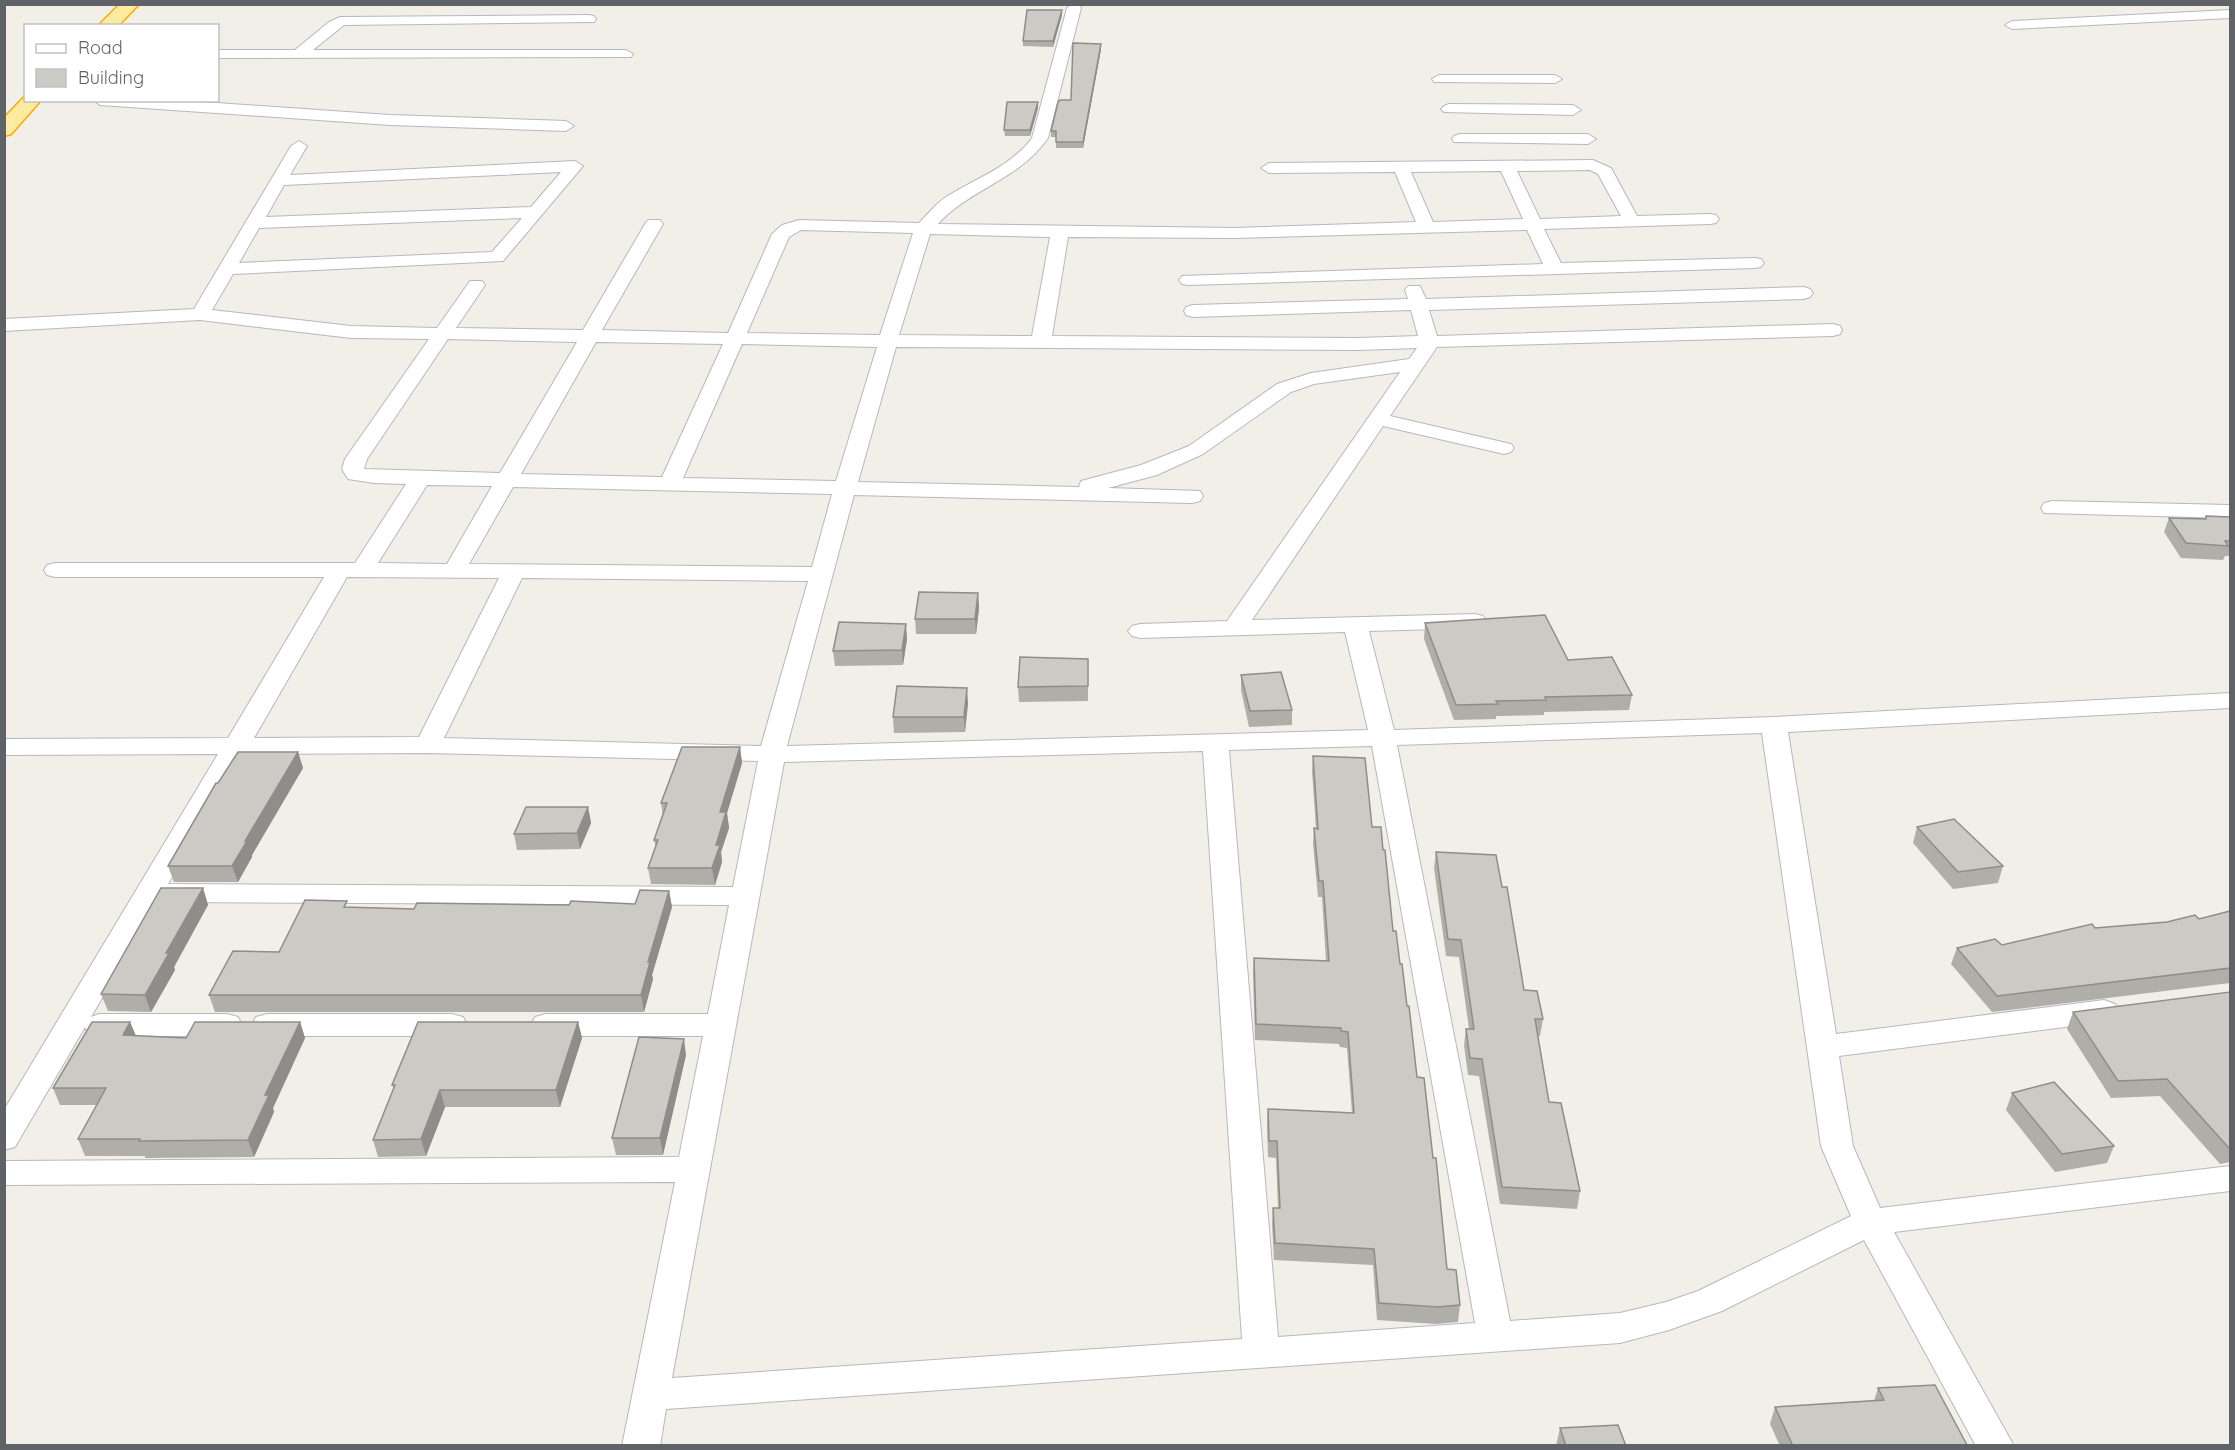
<svg xmlns="http://www.w3.org/2000/svg" width="2235" height="1450" font-family="Quicksand,sans-serif">
<style>
.lines{fill:none;stroke-linecap:round;stroke-linejoin:round}
.minor-casing{stroke:#b5b8bc;stroke-width:2}
.trunk-casing{stroke:#f9ab00;stroke-width:3}
.minor{fill:#fff;fill-rule:evenodd}
.trunk{fill:#feeaa1;fill-rule:evenodd}
.wall{fill:#afaea9}
.shaded-wall{fill:#8f8d8a}
.building{fill:#cccac5;stroke:#8f8d8a;stroke-width:1.5}
</style>
<rect width="100%" height="100%" fill="#f1efe8"/>
<g class="lines">
<defs>
<g id="minor">
<path d="M1072 4 1079 5 1081 8 1048 138C1019 180 971 188 938 224L1235 228 1416 222 1395 172 1269 173 1261 168 1269 163 1593 160 1611 168 1637 216 1710 214 1716 215 1719 219 1716 223 1710 224 1544 229 1561 263 1755 258 1761 259 1764 263 1761 267 1755 268 1188 285 1182 284 1179 280 1182 276 1543 264 1527 230 1235 238 1068 237 1052 336 1358 338 1418 336 1411 310 1193 317 1186 315 1184 311 1186 307 1193 305 1408 299 1405 290 1408 286H1420L1426 299 1804 287 1810 289 1813 293 1810 297 1804 299 1429 310 1437 336 1833 324 1840 326 1842 330 1840 334 1833 336 1437 347 1390 416 1511 444 1514 448 1511 452 1504 454 1383 426 1252 620 1475 614 1483 616 1487 621 1483 626 1475 628 1369 631 1394 730 1774 717 2230 693V708L1788 732 1836 1034 2104 1000 2115 1004 2119 1011 2115 1018 2104 1022 1839 1056 1853 1146 1880 1208 2230 1166V1191L1894 1232 2014 1446H1976L1864 1240 1722 1311 1669 1330 1620 1343 666 1409 660 1446H622L675 1182 4 1185V1161L679 1157 703 1036H546L535 1033 531 1025 535 1017 546 1014H708L729 905 170 902 160 899 91 1017 99 1014H227L238 1017 242 1025 238 1033 227 1036H99L88 1033 85 1027 15 1147 4 1150V1110L218 754 4 755V739L228 738 324 577H55L47 575 44 570 47 565 55 563H355L406 484 374 483 348 479 342 469 345 459 429 339 351 338 200 320 4 331V319L194 309 291 146 299 141 307 146 290 175 575 161 583 166 503 261 233 274 212 310 351 326 437 328 470 281H482L485 285 456 328 583 330 645 224 648 220H660L663 224 602 330 728 333 772 234 782 225 799 220 919 223C927 215 934 206 943 199 973 179 1010 168 1032 138L1067 8ZM1590 170 1598 174 1621 216 1540 219 1517 171ZM1501 171 1523 219 1433 222 1411 172ZM561 172 531 207 266 217 284 185ZM522 218 492 252 239 263 259 228ZM801 230 913 233 880 335 747 333 789 237ZM930 234 1050 237 1032 336 899 335ZM448 339 577 342 500 473 364 469 367 459ZM596 342 723 344 662 477 521 474ZM742 344 877 347 836 481 683 478ZM896 347 1358 350 1417 348 1409 359 1311 373 1277 384 1189 446 1141 465 1081 481 1079 487 858 482ZM1400 372 1227 621 1140 624 1132 626 1128 631 1132 636 1140 638 1345 632 1368 730 787 746 854 495 1192 503 1200 501 1203 496 1200 491 1108 488 1157 475 1203 454 1291 392 1314 384ZM427 485 492 486 447 564 378 563ZM513 487 832 494 812 567 469 564ZM347 577 499 578 419 737 254 738ZM522 578 808 581 761 746 444 738ZM1762 733 1821 1146 1851 1216 1698 1291 1666 1302 1620 1313 1510 1321 1397 745ZM1372 746 1475 1323 1278 1337 1229 750ZM1203 751 1242 1339 672 1378 784 762ZM428 753 758 761 733 887 168 884 244 754Z"/>
<polygon points="2230,10 2230,18 2012,29 2005,25 2012,21"/>
<polygon points="589,15 594,16 596,19 594,22 344,25 313,50 626,50 633,54 631,57 218,58 218,50 295,50 329,22 340,17"/>
<polygon points="1439,75 1555,75 1562,79 1555,83 1434,82 1432,79"/>
<polygon points="93,100 174,100 390,115 566,121 574,126 566,131 390,125 100,105"/>
<polygon points="1449,104 1573,105 1581,110 1573,115 1444,112 1441,109 1444,106"/>
<polygon points="1460,134 1588,134 1596,139 1588,144 1454,142 1452,139 1454,136"/>
<polygon points="2052,501 2230,505 2230,518 2044,513 2041,508 2044,503"/>
<polygon points="267,1014 452,1014 463,1017 467,1025 463,1033 452,1036 267,1036 256,1033 252,1025 256,1017"/>
</g>
<g id="trunk">
<polygon points="120,4 139,4 118,26 98,26"/>
<polygon points="25,96 26,100 41,100 11,134 4,136 4,118"/>
</g>
</defs>
<!-- minor casing -->
<use href="#minor" class="minor-casing"/>
<!-- trunk casing -->
<use href="#trunk" class="trunk-casing"/>
<!-- minor -->
<use href="#minor" class="minor"/>
<!-- trunk -->
<use href="#trunk" class="trunk"/>
</g>
<!-- wall -->
<g class="wall">
<polygon points="1062,15 1053,47 1023,46 1023,41"/>
<polygon points="1101,44 1101,49 1083,148 1056,148 1056,137 1051,137 1051,131 1071,100"/>
<polygon points="1038,108 1030,136 1005,136 1004,130"/>
<polygon points="2206,516 2230,517 2230,556 2225,556 2223,560 2181,558 2164,532 2169,518 2205,519"/>
<polygon points="978,593 979,608 976,634 916,634 915,619"/>
<polygon points="1425,623 1568,660 1632,695 1629,710 1544,712 1544,715 1496,716 1496,719 1454,720 1424,639"/>
<polygon points="907,639 903,665 835,666 833,651"/>
<polygon points="1088,659 1088,701 1019,702 1018,687"/>
<polygon points="1241,675 1292,710 1292,725 1249,727 1241,690"/>
<polygon points="968,703 965,732 894,733 893,717"/>
<polygon points="740,747 742,763 727,813 729,828 721,852 722,862 715,885 651,884 648,868 656,848 654,840 663,816 661,803"/>
<polygon points="298,752 303,768 252,855 252,857 238,882 174,882 168,866 218,783"/>
<polygon points="1313,756 1372,827 1383,850 1393,931 1407,1006 1417,1077 1433,1158 1447,1269 1460,1305 1458,1322 1436,1324 1377,1320 1373,1265 1274,1260 1272,1224 1273,1208 1278,1208 1276,1158 1268,1157 1267,1125 1268,1109 1352,1113 1347,1048 1340,1047 1339,1044 1255,1040 1253,974 1254,958 1326,961 1322,897 1318,897 1313,844 1314,828 1316,829 1312,771"/>
<polygon points="588,807 591,823 580,849 517,850 514,834"/>
<polygon points="1917,827 2003,866 1998,883 1953,889 1913,843"/>
<polygon points="1436,852 1502,887 1524,990 1543,1019 1540,1036 1538,1036 1549,1102 1580,1191 1577,1209 1500,1204 1479,1076 1468,1075 1464,1045 1466,1029 1469,1029 1459,957 1446,956 1434,868"/>
<polygon points="203,888 208,905 174,967 175,970 151,1012 108,1011 101,994"/>
<polygon points="669,891 672,907 652,975 653,979 644,1012 215,1012 209,995 279,952 348,907 414,909 635,904"/>
<polygon points="2230,911 2230,983 1992,1012 1951,964 1957,948 2002,945 2095,928 2199,919"/>
<polygon points="2230,992 2230,1162 2220,1164 2160,1096 2111,1098 2067,1029 2073,1012"/>
<polygon points="300,1022 305,1038 273,1108 274,1112 254,1157 145,1158 145,1156 85,1156 78,1139 97,1105 60,1105 53,1088 136,1036 186,1038"/>
<polygon points="578,1022 582,1038 560,1107 445,1107 426,1156 378,1157 373,1140 394,1089 392,1085"/>
<polygon points="686,1055 663,1155 616,1155 612,1138"/>
<polygon points="2012,1093 2114,1146 2107,1163 2055,1172 2006,1110"/>
<polygon points="1878,1388 1967,1446 1780,1446 1770,1424 1775,1407 1874,1401"/>
<polygon points="1560,1428 1626,1446 1556,1446"/>
</g>
<!-- shaded-wall -->
<g class="shaded-wall">
<polygon points="1062,10 1062,15 1053,47 1053,41"/>
<polygon points="1101,44 1101,49 1083,148 1083,142"/>
<polygon points="1038,102 1038,108 1030,136 1030,130"/>
<polygon points="978,593 979,608 976,634 975,619"/>
<polygon points="906,624 907,639 903,665 902,650"/>
<polygon points="967,688 968,703 965,732 964,717"/>
<polygon points="740,747 742,763 727,813 729,828 721,852 722,862 715,885 712,868 720,812"/>
<polygon points="298,752 303,768 252,855 252,857 238,882 232,866 245,841"/>
<polygon points="588,807 591,823 580,849 577,833"/>
<polygon points="203,888 208,905 174,967 175,970 151,1012 145,995 166,953"/>
<polygon points="669,891 672,907 652,975 653,979 644,1012 641,995 648,962"/>
<polygon points="130,1022 137,1038 123,1035"/>
<polygon points="300,1022 305,1038 273,1108 274,1112 254,1157 248,1140 265,1095"/>
<polygon points="578,1022 582,1038 560,1107 556,1090"/>
<polygon points="684,1039 686,1055 663,1155 660,1138"/>
<polygon points="440,1090 445,1107 426,1156 421,1139"/>
</g>
<!-- building -->
<g class="building">
<polygon points="1027,10 1062,10 1053,41 1023,41"/>
<polygon points="1073,43 1101,44 1083,142 1056,142 1056,131 1051,131 1058,102 1060,100 1071,100"/>
<polygon points="1007,102 1038,102 1030,130 1004,130"/>
<polygon points="2206,516 2230,517 2230,541 2225,541 2228,546 2186,543 2169,518 2206,519"/>
<polygon points="919,592 978,593 975,619 915,619"/>
<polygon points="1545,615 1568,660 1612,657 1632,695 1545,697 1546,700 1496,701 1498,704 1456,705 1425,623"/>
<polygon points="839,622 906,624 902,650 833,651"/>
<polygon points="1020,657 1088,659 1088,686 1018,687"/>
<polygon points="1281,672 1292,710 1250,711 1241,675"/>
<polygon points="897,686 967,688 964,717 893,717"/>
<polygon points="682,747 740,747 720,812 726,812 716,845 720,845 712,868 648,868 658,840 654,840 667,803 661,803"/>
<polygon points="238,752 298,752 245,841 247,841 232,866 168,866 216,783 218,783"/>
<polygon points="1313,756 1365,758 1372,827 1381,827 1383,850 1385,850 1393,931 1396,931 1400,964 1402,964 1407,1006 1409,1006 1417,1077 1424,1078 1433,1158 1436,1158 1447,1269 1456,1270 1460,1305 1438,1307 1379,1303 1374,1249 1275,1243 1273,1208 1280,1208 1277,1141 1269,1141 1268,1109 1354,1113 1348,1032 1341,1031 1341,1028 1256,1024 1254,958 1329,961 1323,881 1319,881 1314,828 1318,829"/>
<polygon points="526,807 588,807 577,833 514,834"/>
<polygon points="1954,819 2003,866 1958,872 1917,827"/>
<polygon points="1436,852 1496,855 1502,887 1507,887 1524,990 1537,991 1543,1019 1535,1019 1549,1102 1561,1103 1580,1191 1502,1187 1482,1059 1470,1058 1466,1029 1474,1029 1461,940 1448,939"/>
<polygon points="161,888 203,888 166,953 169,953 145,995 101,994"/>
<polygon points="640,890 669,891 648,962 650,962 641,995 209,995 233,951 279,952 305,900 347,901 344,907 414,909 417,903 569,905 571,901 635,904"/>
<polygon points="2230,911 2230,968 1997,996 1957,948 1995,939 2002,945 2092,924 2095,928 2167,922 2195,915 2199,919"/>
<polygon points="2230,992 2230,1147 2228,1147 2167,1079 2118,1081 2073,1012"/>
<polygon points="92,1022 130,1022 123,1035 186,1038 195,1022 300,1022 265,1095 269,1095 248,1140 139,1141 140,1139 78,1139 106,1088 53,1088"/>
<polygon points="418,1022 578,1022 556,1090 440,1090 421,1139 373,1140 395,1085 392,1085"/>
<polygon points="639,1037 684,1039 660,1138 612,1138"/>
<polygon points="2054,1082 2114,1146 2062,1154 2012,1093"/>
<polygon points="1935,1385 1967,1445 1793,1446 1775,1407 1884,1400 1878,1388"/>
<polygon points="1618,1425 1626,1446 1566,1446 1560,1428"/>
</g>
<!-- border -->
<rect width="2235" height="1450" fill="none" stroke="#5f6368" stroke-width="12"/>
<!-- legend -->
<rect x="24" y="24" width="195" height="78" fill="#ffffff" stroke="#bfc1c3" stroke-width="1.5"/>
<rect x="36" y="44" width="30" height="9" fill="#ffffff" stroke="#bfc1c3" stroke-width="1.5"/>
<text x="78" y="54" font-size="18" fill="#5f6368">Road</text>
<rect x="36" y="69" width="30" height="18" fill="#cccac5" stroke="#bfc1c3" stroke-width="1.5"/>
<text x="78" y="84" font-size="18" fill="#5f6368">Building</text>
</svg>
